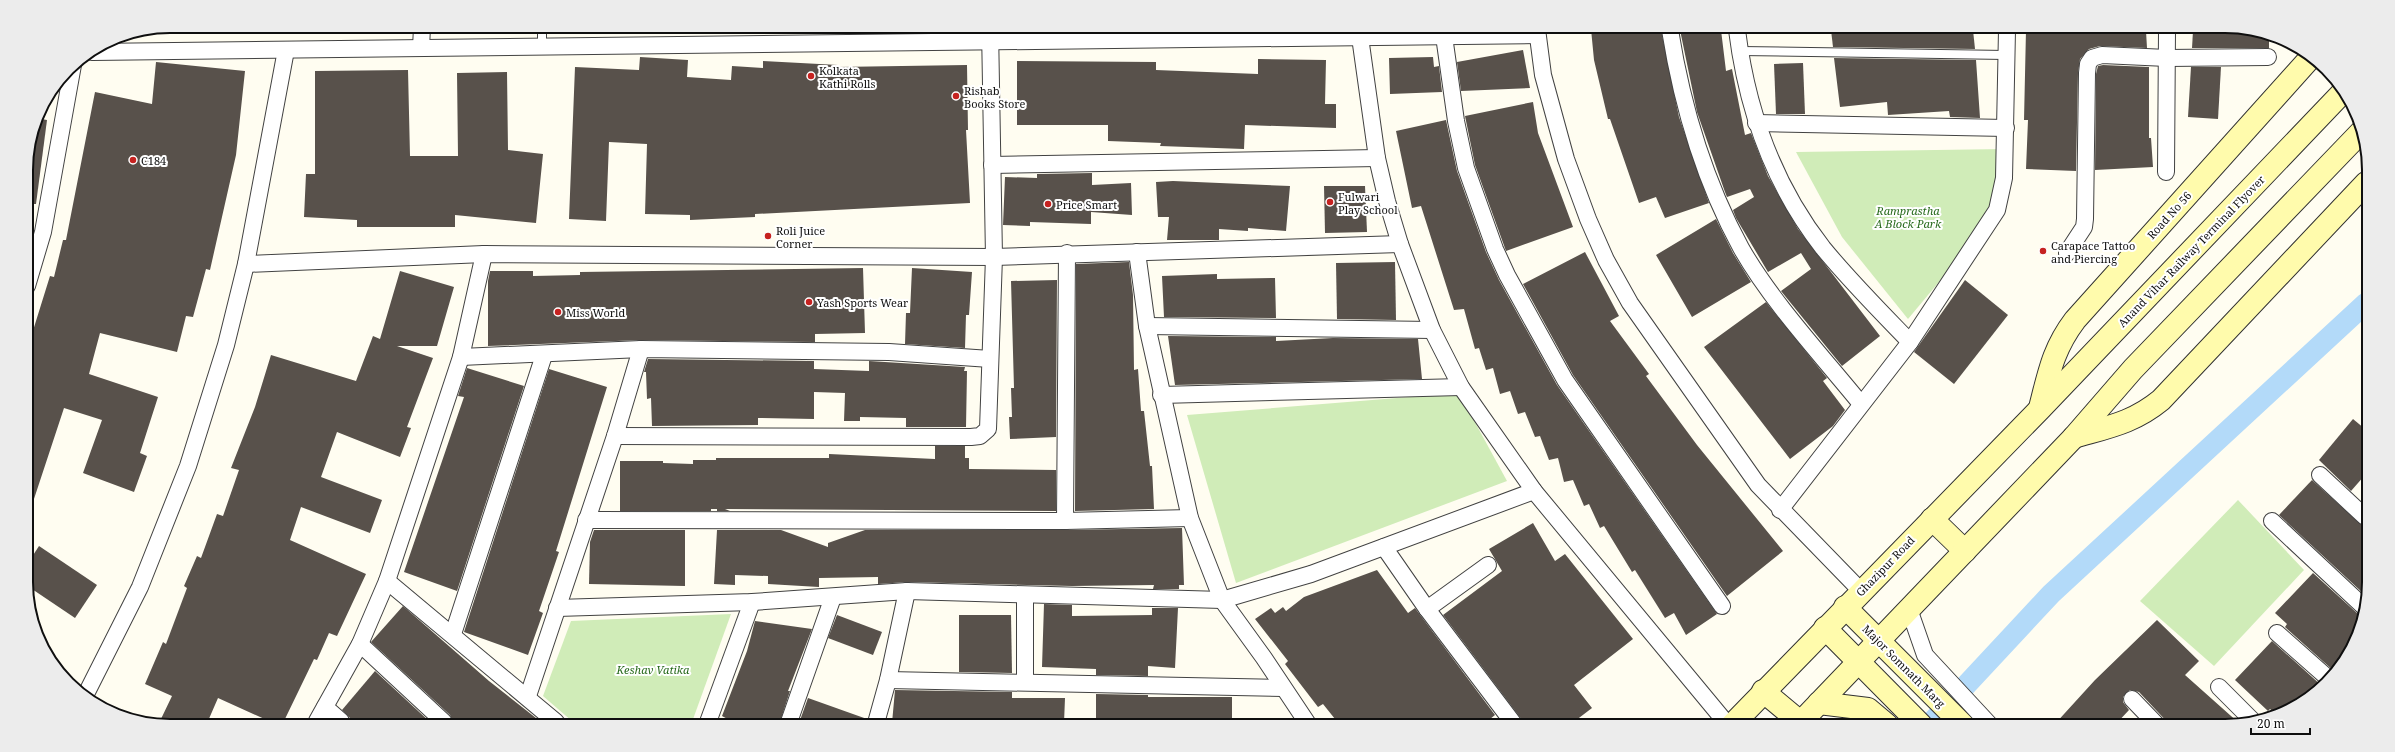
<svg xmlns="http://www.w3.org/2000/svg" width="2395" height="752" font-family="'Noto Serif',serif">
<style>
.green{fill:#d0ecb8}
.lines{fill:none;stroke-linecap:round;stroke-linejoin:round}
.canal{stroke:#b3daf9;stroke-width:21}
.building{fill:#58514b}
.lane-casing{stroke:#424242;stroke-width:10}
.street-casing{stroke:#424242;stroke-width:18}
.secondary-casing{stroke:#313131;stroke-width:24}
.lane{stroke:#fff;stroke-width:8}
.street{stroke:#fff;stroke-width:16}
.secondary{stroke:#fffbac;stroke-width:22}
.poi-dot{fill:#c62220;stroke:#fff;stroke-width:1.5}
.labels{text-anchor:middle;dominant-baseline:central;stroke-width:4;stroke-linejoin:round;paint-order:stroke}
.poi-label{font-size:11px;fill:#0f0f0f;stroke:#fff;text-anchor:start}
.park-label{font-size:11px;font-style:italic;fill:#276a1c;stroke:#fff}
.street-label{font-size:11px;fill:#0f0f0f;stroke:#fff}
.rim{fill:none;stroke:#0f0f0f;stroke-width:2}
</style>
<rect width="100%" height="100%" fill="#fffdf1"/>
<!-- green -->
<g class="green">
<polygon points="2005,149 2004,204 1908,319 1842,237 1796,152"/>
<polygon points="1459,393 1507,481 1236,583 1187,415"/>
<polygon points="2238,500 2304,570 2214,666 2140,601"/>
<polygon points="731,614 692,722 573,722 543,696 571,621"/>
</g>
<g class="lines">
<!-- canal -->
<polyline class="canal" points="1929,725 2051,594 2366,303"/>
</g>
<!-- building -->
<g class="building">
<polygon points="1591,29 1661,30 1679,117 1709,203 1665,218 1656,197 1639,203 1610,119 1608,119 1594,60"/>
<polygon points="1680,30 1721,30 1726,71 1732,69 1745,135 1751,133 1768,176 1798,229 1880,336 1842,366 1781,291 1811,269 1801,253 1768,272 1736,218 1733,210 1754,197 1750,189 1727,197 1725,192 1697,112"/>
<polygon points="1831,30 1973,30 1975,49 1833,47"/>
<polygon points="2026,30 2146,31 2147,48 2100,46 2089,49 2080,59 2078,73 2076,171 2026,169 2028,120 2024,120"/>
<polygon points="2193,31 2262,31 2269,34 2269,48 2192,48"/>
<polygon points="1523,50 1530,88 1461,91 1457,62"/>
<polygon points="640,57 688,60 687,77 731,80 732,66 763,68 763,61 838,65 837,67 967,65 968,130 966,130 970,203 755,214 755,217 690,220 690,215 645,214 647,144 609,142 606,221 569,219 575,67 639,70"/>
<polygon points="1433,57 1434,67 1439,66 1442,92 1390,94 1389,58"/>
<polygon points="1834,58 1976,60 1980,118 1950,117 1949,111 1888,115 1887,102 1840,107"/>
<polygon points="1258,59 1326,60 1325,104 1336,104 1336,128 1245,125 1244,149 1160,146 1161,143 1108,141 1108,125 1017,125 1017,61 1156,62 1156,70 1258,74"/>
<polygon points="156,62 245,71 236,155 210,270 206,269 193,317 186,316 177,352 100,333 89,374 158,397 140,453 147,456 134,492 83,473 102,420 64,408 31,508 28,508 27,336 31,337 50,276 54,277 63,240 66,240 95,92 152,104"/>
<polygon points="1803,63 1805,114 1776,114 1774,64"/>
<polygon points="2103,65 2149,67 2149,138 2151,138 2153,167 2095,170 2096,74 2098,66"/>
<polygon points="2191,67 2221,67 2218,119 2188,117"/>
<polygon points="408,70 410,156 458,156 457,73 507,72 508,150 543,154 536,223 455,215 455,227 357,227 357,220 304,217 306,174 315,174 315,71"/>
<polygon points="1533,102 1538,133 1573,227 1506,251 1475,165 1465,116"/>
<polygon points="36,118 47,120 36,204 27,204 26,161"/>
<polygon points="1446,120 1457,171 1486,252 1499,280 1557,385 1717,614 1686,635 1674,613 1665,618 1635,570 1632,572 1604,526 1600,528 1589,504 1584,506 1573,480 1564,482 1558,458 1549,460 1540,436 1535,437 1525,412 1518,414 1510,391 1500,394 1493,368 1486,370 1479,348 1475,349 1464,309 1454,310 1421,206 1412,208 1396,131"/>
<polygon points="1092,173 1092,185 1131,183 1132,215 1091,212 1091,224 1030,222 1030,226 1003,225 1005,177 1037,178 1037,174"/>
<polygon points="1173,181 1290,186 1286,231 1248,228 1248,231 1219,229 1219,240 1167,240 1169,217 1158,217 1156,182"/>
<polygon points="1324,186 1365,186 1367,232 1325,233"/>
<polygon points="1716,219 1733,253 1751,282 1692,317 1656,255"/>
<polygon points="1585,252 1619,316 1610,321 1649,374 1646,376 1697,445 1783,551 1727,596 1573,375 1523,284"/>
<polygon points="1129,262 1133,295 1134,370 1138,369 1141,411 1144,411 1150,466 1152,466 1154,509 1075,511 1076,264"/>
<polygon points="1395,262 1396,320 1337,319 1336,263"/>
<polygon points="863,268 865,333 815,334 815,342 641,340 488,346 488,281 490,271 533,271 533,276 580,275 580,272"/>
<polygon points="912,268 972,272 969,315 966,315 965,348 905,344 906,313 910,313"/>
<polygon points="400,271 454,287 437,346 397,346 433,358 407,427 411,428 400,457 337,432 321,477 382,500 370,533 301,507 290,540 366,574 337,636 329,633 317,660 314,659 284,721 269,721 218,698 208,721 160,721 172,696 145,684 163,642 166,644 187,588 184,586 197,556 201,558 217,514 223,516 239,470 231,468 255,407 271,355 356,381 373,336 380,339"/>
<polygon points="1217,274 1217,279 1275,278 1276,318 1164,317 1162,276"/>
<polygon points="1057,280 1056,437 1010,439 1009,417 1012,417 1011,388 1014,388 1011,281"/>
<polygon points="1965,280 2008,315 1954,384 1914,352"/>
<polygon points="1766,302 1827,378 1823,381 1845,410 1833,426 1790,459 1704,347"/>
<polygon points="1168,336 1276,337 1276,341 1333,338 1418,339 1422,379 1175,385"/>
<polygon points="648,359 814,361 814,369 869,371 869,361 965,367 964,371 967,371 966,427 906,427 906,418 860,417 860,421 844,421 845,393 814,392 814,419 758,418 758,425 652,426 651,398 647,399 646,372 644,372"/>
<polygon points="467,368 524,386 457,591 404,572 464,397 458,396"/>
<polygon points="549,369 607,387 556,551 559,552 539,611 543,613 528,655 464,632"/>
<polygon points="2353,419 2365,429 2365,475 2351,491 2319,460"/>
<polygon points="935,446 965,446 965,458 969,458 969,469 1056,470 1056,511 725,509 730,511 717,511 717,509 711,509 711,511 620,511 620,461 663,461 663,463 693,464 693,460 716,460 716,458 829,458 829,454 935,459"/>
<polygon points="2312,480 2364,527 2364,594 2279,515"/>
<polygon points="1533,523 1555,561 1565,554 1633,639 1574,685 1592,708 1571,724 1525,724 1443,615 1502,571 1489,549"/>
<polygon points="1182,528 1184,585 1179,585 1179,589 1153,589 1154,585 1072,586 907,582 878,584 878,577 819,578 819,587 768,584 768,576 735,575 735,585 714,584 717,530 781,530 828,547 828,543 865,530 1065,530"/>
<polygon points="594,530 685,530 685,586 589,584 590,542"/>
<polygon points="39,546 97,585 75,618 29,587 28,563"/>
<polygon points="1377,570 1408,613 1415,608 1495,715 1484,724 1339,724 1323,704 1318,707 1285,664 1288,661 1255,619 1271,608 1275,613 1283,607 1286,611 1304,597"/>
<polygon points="2313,573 2358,614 2364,616 2345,662 2335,672 2285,627 2287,624 2275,613"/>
<polygon points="1044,604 1072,605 1072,616 1152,615 1152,608 1178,608 1175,668 1148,666 1148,676 1096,675 1096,669 1042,667"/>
<polygon points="403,606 489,681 541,722 453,722 450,715 371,642"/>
<polygon points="837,615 882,632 873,655 828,638"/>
<polygon points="959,615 1011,615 1012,673 959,672"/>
<polygon points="2157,620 2199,661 2185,675 2240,724 2171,726 2139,692 2130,690 2123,697 2123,702 2129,710 2115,725 2054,725 2095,680"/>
<polygon points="755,621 812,629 788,691 790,691 780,722 733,722 722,716 747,651"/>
<polygon points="2272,641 2322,686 2313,696 2277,715 2270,709 2268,711 2235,680"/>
<polygon points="375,671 430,722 354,722 342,710"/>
<polygon points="895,690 1012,692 1012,698 1065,698 1064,723 892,723"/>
<polygon points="1096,694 1148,695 1148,697 1232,697 1232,723 1096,723"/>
<polygon points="808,698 867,719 867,723 799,723"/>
</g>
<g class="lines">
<defs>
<g id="lane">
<polyline points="542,27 542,47"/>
<polyline points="1740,51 2006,55"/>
</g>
<g id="street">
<polyline points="1537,29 1543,75 1566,159 1588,219 1606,260 1630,303 1758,485 1861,591"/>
<path d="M1670 30C1682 105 1704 180 1741 248 1771 301 1822 356 1861 404"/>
<path d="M1737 30C1747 110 1773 184 1823 248 1850 281 1880 311 1910 342"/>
<polyline points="1444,36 1456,121 1466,168 1495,249 1507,275 1565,380 1722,606"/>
<polyline points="1360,37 1377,158 1387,201 1400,244 1432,330 1461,387 1534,491 1728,725"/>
<polyline points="421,48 422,27"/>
<polyline points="92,52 1537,35"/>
<polyline points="1756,123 2006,128"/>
<polyline points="992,165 1377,158"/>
<polyline points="2166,172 2167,31"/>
<polyline points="1137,252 1147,326 1190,518 1222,600 1264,658 1308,724"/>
<polyline points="2067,253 2084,227 2085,219 2087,73 2088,64 2092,58 2102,55 2167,58 2268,57"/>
<polyline points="246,264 484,254 994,257 1400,244"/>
<polyline points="27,286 43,232 73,65"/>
<polyline points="1147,326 1432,330"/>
<polyline points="461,357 641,349 889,352 990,359"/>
<polyline points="1161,395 1461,387"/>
<polyline points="615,436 971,437 980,436 988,429 994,257 990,28"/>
<polyline points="2320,475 2365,517"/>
<polyline points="1780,510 1910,342 1997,210 2004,178 2007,30"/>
<polyline points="586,520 1065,521 1190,518"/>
<polyline points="1065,521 1067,253"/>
<polyline points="2272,521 2364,607"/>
<polyline points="1384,547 1427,609 1514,724"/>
<polyline points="387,581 556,722"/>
<polyline points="1025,596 1025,682"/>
<polyline points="557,608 752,602 907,591 1222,600 1311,574 1534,491"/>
<polyline points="1427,609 1488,565"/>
<polyline points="1909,609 1925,655 1990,725"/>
<polyline points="2277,633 2329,679"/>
<polyline points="453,634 544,355"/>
<polyline points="360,644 444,722"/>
<polyline points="888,680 1283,688"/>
<polyline points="2219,687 2254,722"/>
<polyline points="85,696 140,587 188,466 226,345 246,264 286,50"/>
<polyline points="528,696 615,436 641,349"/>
<polyline points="2132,699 2158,726"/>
<polyline points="325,707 341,721"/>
<polyline points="317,721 360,644 387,581 461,357 484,254"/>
<polyline points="708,722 752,602"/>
<polyline points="789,722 833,597"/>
<polyline points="876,723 888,680 907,591"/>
</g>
<g id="secondary">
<path d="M2040 408C2049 373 2053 349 2075 320L2312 56"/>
<path d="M2074 437C2108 427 2133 423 2161 400L2366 183"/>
<polyline points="1932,519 1965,551"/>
<polyline points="1845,607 1963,725"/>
<polyline points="1825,628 1921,725"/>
<polyline points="1763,691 1800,722"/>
<polyline points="1819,703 1868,709 1887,725"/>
<polyline points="1732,725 2040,409 2342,93"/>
<polyline points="1798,725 2074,437 2133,369 2361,132"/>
</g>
</defs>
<!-- lane casing -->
<use href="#lane" class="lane-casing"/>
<!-- street casing -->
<use href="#street" class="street-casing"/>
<!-- secondary casing -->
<use href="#secondary" class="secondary-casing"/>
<!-- lane -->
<use href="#lane" class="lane"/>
<!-- street -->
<use href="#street" class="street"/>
<!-- secondary -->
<use href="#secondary" class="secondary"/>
</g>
<!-- markers -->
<g class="poi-dot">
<circle cx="811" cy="76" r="4"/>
<circle cx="956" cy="96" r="4"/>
<circle cx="133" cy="160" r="4"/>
<circle cx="1330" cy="202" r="4"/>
<circle cx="1048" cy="204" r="4"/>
<circle cx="768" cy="236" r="4"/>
<circle cx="2043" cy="251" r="4"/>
<circle cx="809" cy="302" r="4"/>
<circle cx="558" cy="312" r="4"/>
</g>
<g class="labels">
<!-- poi labels -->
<g class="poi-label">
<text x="819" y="70">Kolkata<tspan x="819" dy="13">Kathi Rolls</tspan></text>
<text x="964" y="90">Rishab<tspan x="964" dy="13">Books Store</tspan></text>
<text x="141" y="160">C184</text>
<text x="1338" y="196">Fulwari<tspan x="1338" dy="13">Play School</tspan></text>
<text x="1056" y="204">Price Smart</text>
<text x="776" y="230">Roli Juice<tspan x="776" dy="13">Corner</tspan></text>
<text x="2051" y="245">Carapace Tattoo<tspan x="2051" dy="13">and Piercing</tspan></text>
<text x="817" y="302">Yash Sports Wear</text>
<text x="566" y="312">Miss World</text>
</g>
<!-- park labels -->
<g class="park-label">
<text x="1908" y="210">Ramprastha<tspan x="1908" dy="13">A Block Park</tspan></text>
<text x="653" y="669">Keshav Vatika</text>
</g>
<!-- street labels -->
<g class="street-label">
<text transform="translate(2169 215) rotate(-48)">Road No 56</text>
<text transform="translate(2191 251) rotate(-46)">Anand Vihar Railway Terminal Flyover</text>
<text transform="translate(1885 566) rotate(-46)">Ghazipur Road</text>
<text transform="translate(1904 666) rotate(45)">Major Somnath Marg</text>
</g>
</g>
<!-- crop -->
<path d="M0 0H2395V752H0ZM170 33H2225A137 137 0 0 1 2362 170V582A137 137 0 0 1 2225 719H170A137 137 0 0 1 33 582V170A137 137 0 0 1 170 33Z" fill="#ececec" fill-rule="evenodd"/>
<path class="rim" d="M170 33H2225A137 137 0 0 1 2362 170V582A137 137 0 0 1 2225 719H170A137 137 0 0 1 33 582V170A137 137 0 0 1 170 33Z"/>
<!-- scale -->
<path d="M2251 728v6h59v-6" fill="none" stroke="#0f0f0f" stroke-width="2"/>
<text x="2257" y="728" font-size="12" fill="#0f0f0f" stroke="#ffffff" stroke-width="3" paint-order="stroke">20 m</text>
</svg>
